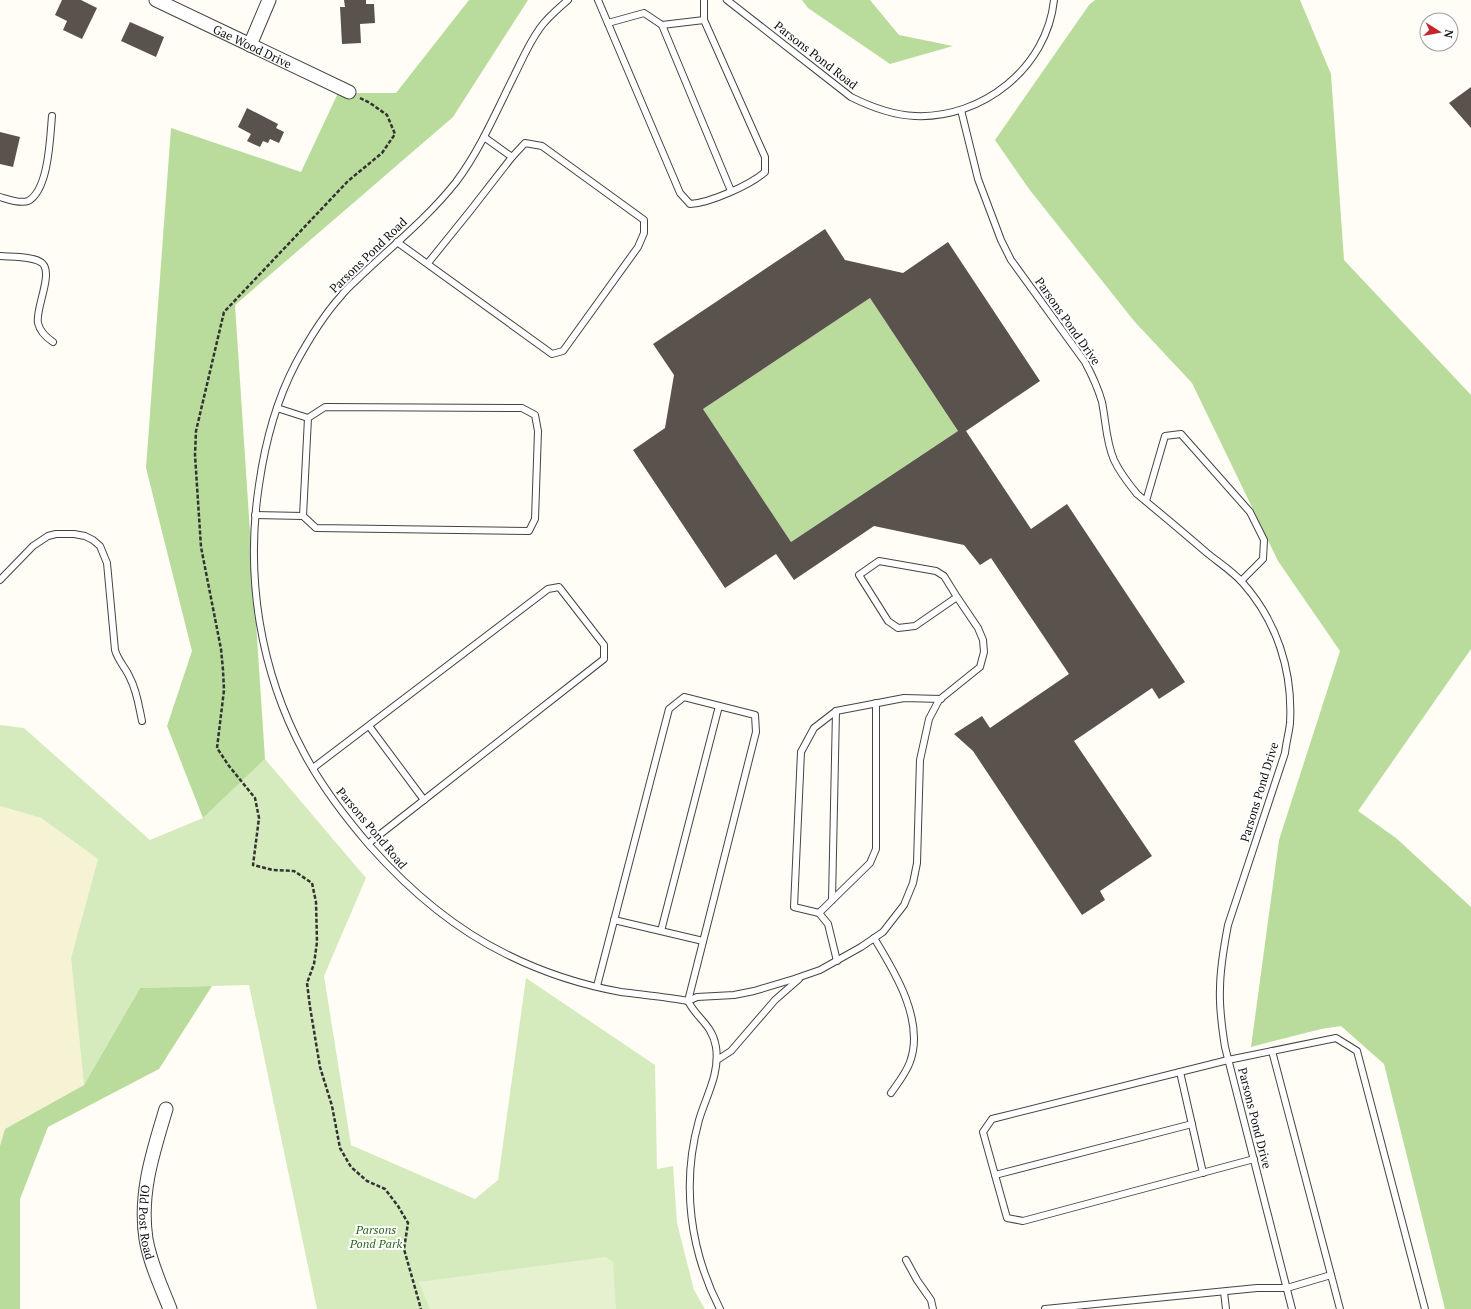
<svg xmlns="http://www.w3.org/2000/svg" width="1471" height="1309" font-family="'PT Serif',serif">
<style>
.farmland{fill:#f6f3d4}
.green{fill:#d5ebbd}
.forest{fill:#b9dc9c}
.pitch{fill:#e6f2cf}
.building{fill:#5a524d;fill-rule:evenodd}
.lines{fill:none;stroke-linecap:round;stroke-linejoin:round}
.service-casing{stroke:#444;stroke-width:8}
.minor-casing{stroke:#444;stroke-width:15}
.path{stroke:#333;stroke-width:2.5;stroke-dasharray:4 2;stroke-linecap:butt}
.service{stroke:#fff;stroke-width:6}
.minor{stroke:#fff;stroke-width:13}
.labels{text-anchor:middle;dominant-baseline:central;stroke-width:4;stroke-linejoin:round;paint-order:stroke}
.street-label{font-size:12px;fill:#111;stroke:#fff}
.park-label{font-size:12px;font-style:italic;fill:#2f6b1f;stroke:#fff}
</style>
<rect width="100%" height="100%" fill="#fffdf5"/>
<!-- farmland -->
<polygon class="farmland" points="0,806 41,818 98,859 71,958 84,1085 5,1129 0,1146"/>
<!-- green -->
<polygon class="green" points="0,725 24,728 150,840 203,818 265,759 366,878 324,976 351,1145 475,1199 498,1180 526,978 655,1065 657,1169 673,1166 677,1223 694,1290 705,1309 317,1309 249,985 140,988 84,1085 71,958 98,859 41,818 0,806"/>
<!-- forest -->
<g class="forest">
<polygon points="469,0 528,0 453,117 235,305 265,759 203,818 167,726 192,651 146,468 171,128 301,172 338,93 396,93"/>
<polygon points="802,0 870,0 899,35 953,46 890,64 808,8"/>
<polygon points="1095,0 1300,0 1331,74 1344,260 1471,395 1471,649 1358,811 1396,838 1471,907 1471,1309 1445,1309 1384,1064 1341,1026 1321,1029 1251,1047 1279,840 1340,651 1278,561 1192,383 1134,321 1029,189 995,140 1089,5"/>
<polygon points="870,298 958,431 791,542 703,409"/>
<polygon points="212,986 159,1069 48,1127 20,1199 20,1309 0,1309 0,1146 5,1129 84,1085 140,988"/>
</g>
<!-- pitch -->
<polygon class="pitch" points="606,1257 613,1262 616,1309 430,1309 419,1282"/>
<!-- building -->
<g class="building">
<polygon points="62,0 81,0 97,8 82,39 63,30 67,21 55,15"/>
<polygon points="344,0 366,0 366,4 374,4 375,23 360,24 361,43 342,44 340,7 345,7"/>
<polygon points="130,22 164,37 156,57 121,41"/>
<polygon points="1471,87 1471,128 1449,103"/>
<polygon points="247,108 278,124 276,128 284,132 279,143 270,139 268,143 263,141 260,147 247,141 251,134 238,127"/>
<polygon points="0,132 20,137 13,167 0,164"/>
<path d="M825 229 845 260 903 273 948 242 1040 381 966 431 1031 529 1067 504 1185 682 1159 699 1152 688 1074 741 1152 856 1100 891 1105 900 1082 915 973 751 954 734 982 716 990 728 1069 674 991 558 980 565 964 545 874 526 794 580 776 554 725 588 633 450 665 428 674 375 653 344ZM870 298 958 431 791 542 703 409Z"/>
</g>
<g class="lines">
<defs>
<g id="service">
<path d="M568 0C558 9 548 17 540 28 529 43 522 60 514 76 496 112 480 150 456 182 430 215 396 243 365 272 357 280 348 287 341 296 323 316 309 339 296 363 276 401 265 443 259 485 245 577 260 671 304 753 322 787 345 817 370 846 409 890 453 928 506 954 542 972 582 985 621 992 644 995 666 997 688 1001 697 1019 712 1024 716 1047 720 1074 706 1096 699 1120 681 1184 690 1251 720 1309"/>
<path d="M598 0 680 193 690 204C710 203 750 185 765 172V157L704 20V0"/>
<path d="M727 0 851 97C871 107 892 115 915 116 982 119 1047 68 1054 0"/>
<polyline points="608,23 644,13 662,25 704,20"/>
<polyline points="662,25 731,191"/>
<path d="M961 110 978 179 1001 240 1011 260 1085 362C1092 375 1098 388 1102 402 1106 422 1106 442 1114 460 1120 473 1128 483 1137 494 1160 513 1184 533 1207 553 1218 562 1232 571 1242 582 1277 621 1293 671 1290 723 1289 733 1286 743 1285 753L1228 925C1224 946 1220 967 1220 989 1219 1009 1222 1028 1225 1047L1292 1309"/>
<path d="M0 197C7 199 20 204 28 201 49 190 50 137 52 116"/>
<polyline points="397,242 552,354 563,351 638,247 644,233 644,220 542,146 525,143 512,157 484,137"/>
<path d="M0 256C11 257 34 256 42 263 54 273 35 309 38 323 40 332 47 338 53 342"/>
<polyline points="428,263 470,211 512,157"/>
<polyline points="277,408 308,418"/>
<polyline points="1146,501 1165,436 1181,434 1250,512 1264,540 1263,559 1241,581"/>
<polyline points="255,515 303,516 316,528 529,531 535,519 538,431 535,415 522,408 325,407 308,418"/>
<polyline points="303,516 308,418"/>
<path d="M0 580 33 546 48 536 56 534H74L85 536 93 540 100 546 107 563 115 650C118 661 126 668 130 678 137 691 139 707 142 721"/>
<polyline points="369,726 424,800"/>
<polyline points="313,768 548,589 559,587 604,645 604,659 369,843"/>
<polyline points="832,900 836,711"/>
<polyline points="819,913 870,863 876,849 876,703"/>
<polyline points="614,920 703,941"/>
<polyline points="661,931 719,706"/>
<path d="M874 938C895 972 925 1021 910 1062 906 1073 898 1083 891 1093"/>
<polyline points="837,961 828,924 819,913 794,907 801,752 814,728 836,711 904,698 941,699"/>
<polyline points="597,986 669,709 684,697 755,715 756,732 688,1001"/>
<polyline points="688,1001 697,997 734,995 754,991 794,979 820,970 861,947 883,932 904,905 913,883 917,863 920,760 929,719 939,700 980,667 984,652 983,640 978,628 957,597 944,576 936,571 879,561 859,575 888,621 898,628 915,626 957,597"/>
<polyline points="1272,1051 1340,1309"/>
<polyline points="717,1060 731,1051 775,1000 799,979"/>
<polyline points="1180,1072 1203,1173"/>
<polyline points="1254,1159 1023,1221 1007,1218 983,1132 992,1119 1228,1060 1336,1038 1357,1051 1425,1309"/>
<polyline points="995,1175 1192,1124"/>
<polyline points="906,1260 917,1280 931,1300 933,1309"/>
<polyline points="1224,1292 1226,1309"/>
<polyline points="1045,1309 1257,1288 1287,1288 1331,1275"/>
</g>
<g id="minor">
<path id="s1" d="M156 0 349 92"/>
<polyline points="250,45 269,0"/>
<path id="s2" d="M166 1109C153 1152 139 1194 146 1239 150 1263 161 1286 170 1309"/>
</g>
</defs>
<!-- service casing -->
<use href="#service" class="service-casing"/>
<!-- minor casing -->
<use href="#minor" class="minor-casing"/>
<!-- path -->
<polyline class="path" points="360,98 370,103 387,115 395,134 382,153 348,181 224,312 196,431 195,455 201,547 221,649 223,670 224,690 217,748 229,766 255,798 259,818 253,865 273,870 294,871 312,883 316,902 317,942 314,964 307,983 310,1007 320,1067 332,1106 340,1148 351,1167 367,1181 385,1189 398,1206 408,1223 404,1249 421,1309"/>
<!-- service -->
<use href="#service" class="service"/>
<!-- minor -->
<use href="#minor" class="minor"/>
</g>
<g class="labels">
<!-- street labels -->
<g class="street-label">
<text stroke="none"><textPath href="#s1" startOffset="107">Gae Wood Drive</textPath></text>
<text transform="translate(816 55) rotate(38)">Parsons Pond Road</text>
<text transform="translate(368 255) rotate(-44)">Parsons Pond Road</text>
<text transform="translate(1068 321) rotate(55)">Parsons Pond Drive</text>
<text transform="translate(1259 792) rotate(-73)">Parsons Pond Drive</text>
<text transform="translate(372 828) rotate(50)">Parsons Pond Road</text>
<text transform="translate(1255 1118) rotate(76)">Parsons Pond Drive</text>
<text stroke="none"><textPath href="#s2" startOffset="116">Old Post Road</textPath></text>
</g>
<!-- park labels -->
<g class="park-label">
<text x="376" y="1229">Parsons<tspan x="376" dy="14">Pond Park</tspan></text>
</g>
</g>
<!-- north arrow -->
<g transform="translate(1439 32) rotate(101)"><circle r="19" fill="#ffffff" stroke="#a0a0a0"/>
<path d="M0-3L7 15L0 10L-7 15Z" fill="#c4262e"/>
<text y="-6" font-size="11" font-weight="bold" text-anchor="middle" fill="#111111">N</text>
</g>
</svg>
